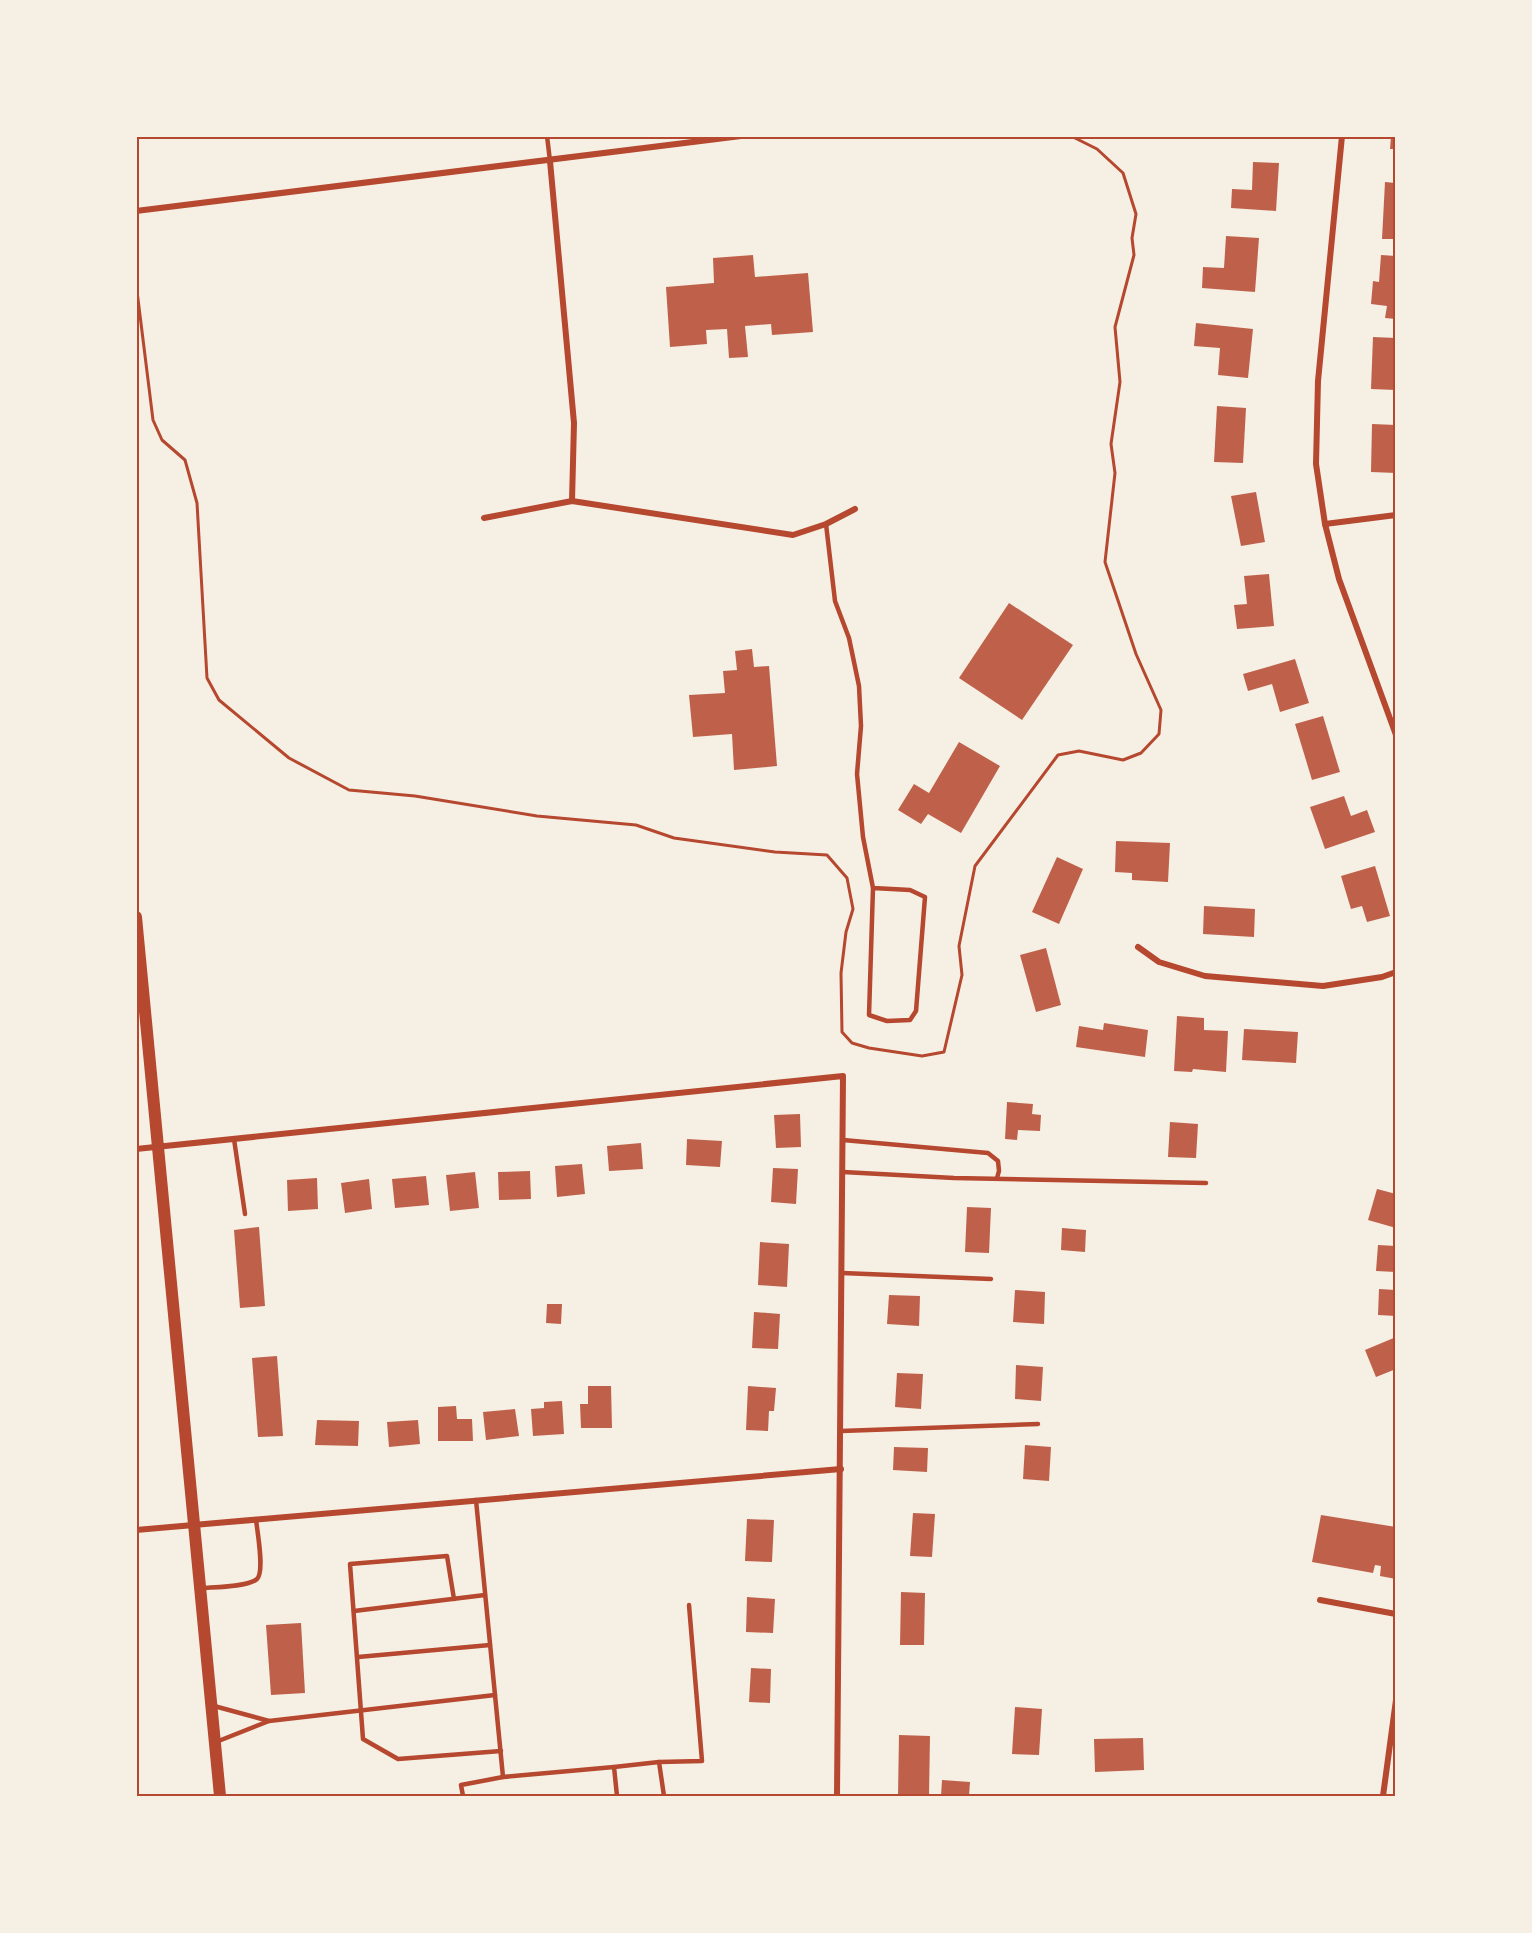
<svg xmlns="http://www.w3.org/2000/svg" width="1532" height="1933" font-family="'PT Sans Narrow',sans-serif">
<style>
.building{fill:#bf614a}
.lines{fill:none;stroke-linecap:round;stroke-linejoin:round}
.path{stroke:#b5482f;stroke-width:3}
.service{stroke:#b5482f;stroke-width:4.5}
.minor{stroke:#b5482f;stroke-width:6}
.secondary{stroke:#b5482f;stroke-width:12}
.neatline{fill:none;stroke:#b5482f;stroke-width:2}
</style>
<rect width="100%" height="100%" fill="#f6efe4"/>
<!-- building -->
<g class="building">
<polygon points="1391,136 1396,136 1396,149 1390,149"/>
<polygon points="1253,162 1279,163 1276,211 1231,208 1232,189 1252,190"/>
<polygon points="1385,182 1396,183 1396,239 1382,239"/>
<polygon points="1226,236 1259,238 1255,292 1202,288 1203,267 1224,268"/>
<polygon points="753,255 755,277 808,273 813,332 772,335 771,324 745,326 748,357 729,358 727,329 706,330 707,344 670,347 666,287 714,283 713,258"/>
<polygon points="1381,255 1396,256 1396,319 1385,318 1387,306 1371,304 1373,281 1379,282"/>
<polygon points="1196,323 1253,329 1248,378 1218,375 1220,348 1194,346"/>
<polygon points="1373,337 1396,338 1396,390 1371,389"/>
<polygon points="1217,406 1246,408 1243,463 1214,462"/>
<polygon points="1372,424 1396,425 1396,473 1371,472"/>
<polygon points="1256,492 1265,542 1241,546 1231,496"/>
<polygon points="1269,574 1274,626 1237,629 1234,605 1247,604 1244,576"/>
<polygon points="1009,603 1073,645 1022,720 959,678"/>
<polygon points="752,649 754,667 769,666 777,766 734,770 732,734 693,737 689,695 725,693 723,671 737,670 735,651"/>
<polygon points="1295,659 1309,703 1280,712 1272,684 1248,691 1243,674"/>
<polygon points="1323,716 1340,772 1312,780 1295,724"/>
<polygon points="959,742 1000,766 961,833 928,814 921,824 898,810 914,784 929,793"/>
<polygon points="1344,796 1351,816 1367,810 1375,832 1325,849 1310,807"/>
<polygon points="1116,841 1170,843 1168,882 1132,880 1132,873 1115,872"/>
<polygon points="1057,857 1083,869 1059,924 1032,912"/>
<polygon points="1375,866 1390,916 1367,922 1362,906 1351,909 1341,876"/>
<polygon points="1204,906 1255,909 1254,937 1203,934"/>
<polygon points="1046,948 1061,1005 1036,1012 1020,955"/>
<polygon points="1177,1016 1204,1018 1204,1030 1228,1031 1226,1072 1193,1069 1192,1072 1174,1071"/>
<polygon points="1104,1023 1148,1030 1145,1057 1076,1047 1079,1026 1103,1030"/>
<polygon points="1244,1029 1298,1032 1296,1063 1242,1060"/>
<polygon points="1007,1102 1033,1104 1032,1114 1041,1115 1040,1131 1018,1130 1017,1140 1005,1139"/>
<polygon points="800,1114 801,1147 776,1148 774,1115"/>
<polygon points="1170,1122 1198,1124 1196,1158 1168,1157"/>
<polygon points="687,1139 722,1141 720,1167 686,1165"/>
<polygon points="641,1143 643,1169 609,1171 607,1146"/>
<polygon points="582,1164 585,1194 557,1197 555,1166"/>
<polygon points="773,1168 798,1169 796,1204 771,1202"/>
<polygon points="530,1171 531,1199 499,1200 498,1172"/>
<polygon points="475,1172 479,1208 450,1211 446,1175"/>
<polygon points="426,1176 429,1205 395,1208 392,1179"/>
<polygon points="317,1178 318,1209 288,1211 287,1180"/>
<polygon points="369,1179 372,1209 345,1213 341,1183"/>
<polygon points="1377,1189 1396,1194 1396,1228 1368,1220"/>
<polygon points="967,1207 991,1208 989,1253 965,1252"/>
<polygon points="259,1227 265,1306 240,1308 234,1230"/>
<polygon points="1062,1228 1086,1230 1085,1252 1061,1250"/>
<polygon points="760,1242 789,1244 787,1287 758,1285"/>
<polygon points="1378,1245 1396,1246 1396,1272 1376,1271"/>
<polygon points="1379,1289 1396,1290 1396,1316 1378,1315"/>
<polygon points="1015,1290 1045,1292 1044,1324 1013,1322"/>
<polygon points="889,1295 920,1296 919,1326 887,1324"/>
<polygon points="547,1304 562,1304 561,1324 546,1323"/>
<polygon points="754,1312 780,1314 778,1349 752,1348"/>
<polygon points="1396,1337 1396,1369 1376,1377 1365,1350"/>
<polygon points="277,1356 283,1436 258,1437 252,1358"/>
<polygon points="1016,1365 1043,1367 1041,1401 1015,1399"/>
<polygon points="897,1373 923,1374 921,1409 895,1407"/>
<polygon points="588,1386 611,1386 612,1428 581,1428 580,1404 588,1404"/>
<polygon points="748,1386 776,1388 774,1411 769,1411 768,1431 746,1430"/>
<polygon points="562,1401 564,1434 533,1436 531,1409 544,1408 544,1402"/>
<polygon points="456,1406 457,1419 472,1419 473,1441 438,1441 438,1407"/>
<polygon points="515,1409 519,1436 486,1440 483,1412"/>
<polygon points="317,1420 359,1421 358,1446 315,1445"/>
<polygon points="418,1420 420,1444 389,1447 387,1422"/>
<polygon points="1025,1445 1051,1447 1049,1481 1023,1479"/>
<polygon points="894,1447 928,1448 927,1472 893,1470"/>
<polygon points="913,1513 935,1514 932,1557 910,1556"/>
<polygon points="1321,1515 1396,1527 1396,1579 1380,1576 1381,1566 1375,1565 1373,1573 1312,1562"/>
<polygon points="747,1519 774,1520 772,1562 745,1561"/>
<polygon points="901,1592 925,1593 924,1645 900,1645"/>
<polygon points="747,1597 775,1599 773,1633 746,1632"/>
<polygon points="301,1623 305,1693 271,1695 266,1625"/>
<polygon points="751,1668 771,1669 770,1703 749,1702"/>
<polygon points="1015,1707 1042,1709 1039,1755 1012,1754"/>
<polygon points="899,1735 930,1736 929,1796 898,1796"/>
<polygon points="1143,1738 1144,1770 1095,1772 1094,1739"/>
<polygon points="942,1780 970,1782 969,1796 941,1796"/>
</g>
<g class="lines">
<!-- path -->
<polyline class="path" points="136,283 153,420 162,440 185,460 197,503 207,678 219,700 289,758 349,790 415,796 537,816 636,825 674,838 775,852 827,855 847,878 853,909 846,932 841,973 842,1032 852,1043 869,1048 922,1056 944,1052 962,975 959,946 975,866 1058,755 1079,751 1123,760 1141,753 1159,734 1161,710 1136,654 1105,562 1115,473 1111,444 1120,382 1115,327 1134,255 1132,238 1136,214 1123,173 1097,149 1071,136"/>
<!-- service -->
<g class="service">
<polyline points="547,136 550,161"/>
<polyline points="826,524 835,601 849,638 859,686 861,726 857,774 863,837 873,888 869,1015 887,1021 910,1020 916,1011 925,897 910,890 873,888"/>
<polyline points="234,1139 245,1214"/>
<polyline points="843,1140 988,1153 998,1161 999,1171 997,1178"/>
<polyline points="843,1172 954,1178 1206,1183"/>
<polyline points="842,1273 991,1279"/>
<polyline points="841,1431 1038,1424"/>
<polyline points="476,1500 503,1777"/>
<path d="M202 1588C215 1587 248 1587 257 1579 265 1571 257 1531 256 1519"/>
<polyline points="454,1599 447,1556 350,1564 363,1739 398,1759 501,1751"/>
<polyline points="354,1611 485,1595"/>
<polyline points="358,1657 490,1645"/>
<polyline points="214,1706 269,1721"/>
<polyline points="216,1742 269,1721 495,1695"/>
<polyline points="659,1762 702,1761 689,1605"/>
<polyline points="614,1767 659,1762 664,1796"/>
<polyline points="463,1796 461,1785 503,1777 614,1767 617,1796"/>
</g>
<!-- minor -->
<g class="minor">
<polyline points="1342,136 1318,381 1316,464 1325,524 1339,579 1396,735"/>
<polyline points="550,161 574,423 572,501"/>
<polyline points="136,211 741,136"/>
<polyline points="484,518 572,501 793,535 826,524 855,509"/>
<polyline points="1325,524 1396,515"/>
<polyline points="1138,947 1159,962 1205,976 1323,986 1382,977 1396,972"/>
<polyline points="136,1149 843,1076 837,1796"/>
<polyline points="136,1530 841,1469"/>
<polyline points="1320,1600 1396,1614"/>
<polyline points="1383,1796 1396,1700"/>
</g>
<!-- secondary -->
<polyline class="secondary" points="136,917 220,1796"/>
</g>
<!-- border -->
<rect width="1532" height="1933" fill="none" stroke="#f6efe4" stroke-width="276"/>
<rect x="138" y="138" width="1256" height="1657" class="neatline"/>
</svg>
